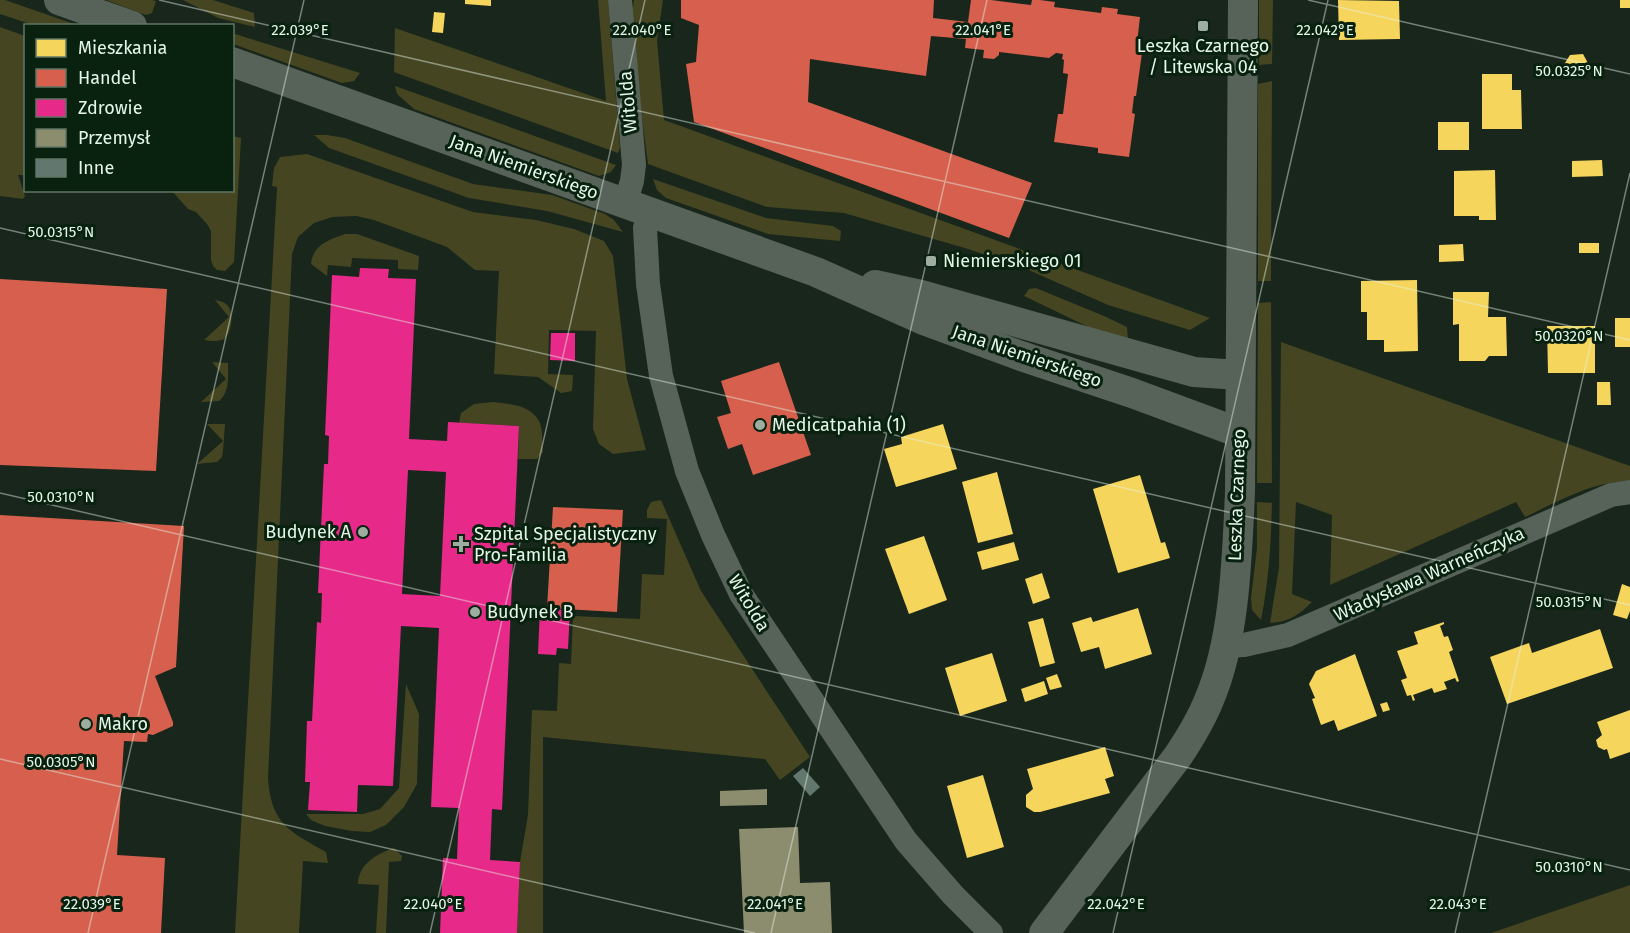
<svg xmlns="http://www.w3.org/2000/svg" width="1630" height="933" font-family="'Fira Sans',sans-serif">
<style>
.green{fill:#454521}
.homes{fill:#f6d55c}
.shops{fill:#d6604d}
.health{fill:#e7298a;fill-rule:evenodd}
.industry{fill:#8c8c6e}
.building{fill:#62776e}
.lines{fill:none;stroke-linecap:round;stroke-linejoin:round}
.minor{stroke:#576259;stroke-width:24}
.tertiary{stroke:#576259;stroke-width:30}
.ticks{fill:none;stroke:#e5f5e7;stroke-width:1.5;stroke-opacity:0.45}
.poi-dot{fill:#9dada0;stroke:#08220f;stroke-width:2}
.labels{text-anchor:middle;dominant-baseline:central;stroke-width:6;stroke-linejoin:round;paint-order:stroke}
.poi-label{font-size:18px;fill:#e5f5e7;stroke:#08220f;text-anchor:start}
.street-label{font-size:18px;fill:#e5f5e7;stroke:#08220f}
.ticks-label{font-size:15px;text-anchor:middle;fill:#e5f5e7;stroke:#08220f;stroke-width:6;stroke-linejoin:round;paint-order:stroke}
</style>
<rect width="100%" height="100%" fill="#18261c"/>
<!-- green -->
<g class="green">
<polygon points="0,0 5,0 77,25 33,25 0,14"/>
<polygon points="106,0 152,0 156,1 152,13 146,15"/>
<polygon points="183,0 213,0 254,13 255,27 218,18"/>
<polygon points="598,0 608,0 620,148 618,153 394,72 395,28 606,101"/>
<polygon points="634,0 663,0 657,40 664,120 1210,318 1190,330 1108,305 1024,268 968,249 844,213 767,207 648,164 628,9 633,7"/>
<polygon points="1259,0 1273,0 1272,64 1259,65"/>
<polygon points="0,27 25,36 25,175 18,175 25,196 23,199 0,196"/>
<polygon points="233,34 235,34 360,73 354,81 342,83 233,44"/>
<polygon points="1272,81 1271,281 1258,281 1258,84"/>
<polygon points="395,86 616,165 611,172 599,176 414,109 397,94"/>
<polygon points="314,135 327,135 345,138 473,184 552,195 605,214 614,220 623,232 547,211 469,198 329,148"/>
<polygon points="233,136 241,138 234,262 225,271 217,270 213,266 211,260 211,231 207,224 196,212 188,209 172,191 232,190"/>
<path d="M307 154 473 212 536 220 574 229 604 241 613 256 627 379 646 450 613 454 599 444 593 429 596 331 549 330 548 374 573 375 572 391 561 393 538 377 494 374 499 271 475 270 447 247 374 220 356 216 332 217 314 223 298 237 292 254 268 778C271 824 289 831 326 852L328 863 303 861 299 933H235L277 187 272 186 274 168 280 157Z"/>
<polygon points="653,179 766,218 833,226 841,231 840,241 768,234 666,198 657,190"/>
<path d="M345 234H357L419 256 418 270 398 269V260L352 258 351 267 328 265 327 276 311 264C313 245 328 240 345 234Z"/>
<polygon points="1036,288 1104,316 1127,327 1128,339 1101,333 1024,296 1029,289"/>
<path d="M215 300C220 301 225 302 228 306 234 314 232 333 224 339 218 342 210 341 204 340L229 317Z"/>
<polygon points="1271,302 1272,483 1257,483 1258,303"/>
<path d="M1281 342 1630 466V482C1597 479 1555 503 1525 517L1516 502 1330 585 1332 515 1296 502 1292 594 1312 602C1299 615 1289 622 1270 623L1279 567Z"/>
<path d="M212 362 228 363C228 376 230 392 219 401L201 402 226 379Z"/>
<path d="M493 402C510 404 532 405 540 423 543 431 542 444 543 452L537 459H518L519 426 459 423 461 413 474 404Z"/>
<polygon points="207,424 225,424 223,451 222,457 217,462 197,464 223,441"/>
<polygon points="661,500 701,591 810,757 780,780 765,759 543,737 543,933 517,933 520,862 528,815 532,710 557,711 559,663 571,664 573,616 640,619 642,574 664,575 667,519 647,518 647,510 651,502"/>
<path d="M1257 502 1272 503C1271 543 1269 581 1261 620L1252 610 1251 598 1257 548Z"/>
<polygon points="406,684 419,714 417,784 404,807 386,825 370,832 352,831 325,826 311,820 306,814 363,814 380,809 399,788"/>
<path d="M394 848 402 856 401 861 389 862 386 933H376L379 885 358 884C358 864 378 853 394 848Z"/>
<polygon points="1630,885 1630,933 1491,933"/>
</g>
<!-- homes -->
<g class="homes">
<polygon points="465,0 491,0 491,6 465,4"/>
<polygon points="1338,0 1399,1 1400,39 1339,40"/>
<rect x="1620" y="0" width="10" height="8"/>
<polygon points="434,12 445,13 443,33 432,32"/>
<polygon points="1583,54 1589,65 1583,77 1570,77 1563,66 1570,55"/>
<polygon points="1482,74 1512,74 1512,90 1521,90 1522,129 1482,129"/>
<rect x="1438" y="122" width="31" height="28"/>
<polygon points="1602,160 1603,176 1572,177 1572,161"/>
<polygon points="1495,170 1496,220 1479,220 1479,216 1454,216 1454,171"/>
<rect x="1579" y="243" width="20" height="10"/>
<polygon points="1463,244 1464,261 1439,262 1439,245"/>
<polygon points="1417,280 1418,351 1384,352 1384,340 1367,340 1367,312 1361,312 1361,281"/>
<polygon points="1453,292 1489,292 1488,317 1506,317 1507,356 1489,356 1485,361 1459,361 1459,324 1453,325"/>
<rect x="1615" y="318" width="15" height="29"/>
<polygon points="1547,326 1595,326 1595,373 1548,373"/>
<polygon points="1597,382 1610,382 1611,405 1597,405"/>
<polygon points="943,424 957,469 896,487 884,449 902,444 901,437"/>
<polygon points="997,472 1013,534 978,543 962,482"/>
<polygon points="1140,475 1161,543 1165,542 1170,558 1118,573 1093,489"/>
<polygon points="924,536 947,600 909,614 885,549"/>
<polygon points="1014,542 1019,560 982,570 977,552"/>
<polygon points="1042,573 1050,598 1033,604 1025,579"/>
<polygon points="1622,584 1630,587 1630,611 1627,619 1613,615"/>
<polygon points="1138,608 1152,654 1105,669 1099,647 1081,652 1072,623 1091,617 1093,622"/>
<polygon points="1043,618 1055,663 1040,667 1028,622"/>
<polygon points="1444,622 1444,624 1440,626 1444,637 1448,636 1453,650 1449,652 1459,681 1457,682 1455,678 1444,682 1447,689 1434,693 1432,688 1413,695 1415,700 1413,701 1411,695 1407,696 1401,680 1407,678 1397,651 1418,644 1414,632"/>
<polygon points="1600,629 1613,668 1507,704 1490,657 1529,643 1532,653"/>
<polygon points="992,653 1007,701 960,716 945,668"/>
<polygon points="1355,654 1377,716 1338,731 1334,720 1321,725 1312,699 1315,698 1309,684 1316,671"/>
<polygon points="1057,674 1062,687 1050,690 1046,678"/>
<polygon points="1044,681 1048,694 1025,702 1021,689"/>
<polygon points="1387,702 1390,710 1383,712 1380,704"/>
<polygon points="1630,710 1630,752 1610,759 1607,749 1604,750 1598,747 1596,740 1602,735 1597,722"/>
<polygon points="1105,747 1114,776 1105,779 1110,793 1040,812 1034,812 1026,807 1026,795 1033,789 1027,769"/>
<polygon points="983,775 1004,847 967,858 947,786"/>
</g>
<!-- shops -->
<g class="shops">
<polygon points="681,0 934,0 933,18 968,22 971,0 991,0 1031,5 1032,0 1040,0 1055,2 1054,7 1101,13 1102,7 1118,9 1117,14 1140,17 1136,52 1142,53 1136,96 1134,96 1132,113 1135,114 1129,157 1098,153 1098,148 1054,142 1058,114 1063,114 1068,74 1063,73 1064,60 1062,59 1063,54 1056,53 1049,58 999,52 999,55 994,59 983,58 984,50 965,48 966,39 931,36 926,76 810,59 808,102 1032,183 1009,238 694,122 686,64 696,62 699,25 681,18"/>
<polygon points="0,279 167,289 156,471 0,465"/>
<polygon points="779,362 811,455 753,475 742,444 728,449 717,417 731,413 721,381"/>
<polygon points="553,507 623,510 617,612 547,608"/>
<polygon points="0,515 184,526 176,667 155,676 173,722 173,726 153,735 148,734 147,742 124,741 117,855 165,858 161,933 0,933"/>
</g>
<!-- health -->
<g class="health">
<path d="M360 268 389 269 388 278 416 279 409 439 447 441 448 422 519 426 502 810 492 809 490 860 520 862 517 933H440L443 858 457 859 459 808 431 807 439 628 401 626 393 786 358 785 357 812 308 810 310 782H305L307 721H312L317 622 321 623 322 593H318L324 464H328L329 436 325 435 332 275 359 277ZM408 470 446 472 440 596 402 594Z"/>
<polygon points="551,333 575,333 575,361 550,360"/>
<polygon points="540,608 570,610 568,649 557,648 556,655 538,654"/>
</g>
<!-- industry -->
<g class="industry">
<polygon points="767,789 767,805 720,806 720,791"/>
<polygon points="798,827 800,883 830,882 832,933 744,933 739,829"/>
</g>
<!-- building -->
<polygon class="building" points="803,768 820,787 810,796 793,776"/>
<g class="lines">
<!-- minor -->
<g class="minor">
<polyline points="620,0 634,165 632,181 625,204"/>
<polyline points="650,213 645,228 648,284 661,376 687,471 713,535 741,594 906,841 953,895 991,933"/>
<polyline points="1225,646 1244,645 1288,635 1611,495 1630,492"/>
</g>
<!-- tertiary -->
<g class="tertiary">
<polyline points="59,0 132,26"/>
<polyline points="232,62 816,272 926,321 1021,356 1132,393 1240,433"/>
<polyline points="875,285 921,295 1194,372 1240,375"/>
<path d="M1044 933 1178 756C1190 738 1201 720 1209 700 1235 640 1237 557 1240 492L1243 0"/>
</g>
</g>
<!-- ticks -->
<path class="ticks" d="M159 0 1630 340M1308 0 1630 74M0 228 1630 605M0 493 1630 870M0 759 755 933M88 933 304 0M430 933 645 0M771 933 987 0M1113 933 1328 0M1455 933 1630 173"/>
<!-- markers -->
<g class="poi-dot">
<rect x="1197" y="20" width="12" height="12" rx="3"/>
<rect x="925" y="255" width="12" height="12" rx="3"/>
<circle cx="760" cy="425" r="6"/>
<circle cx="363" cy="532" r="6"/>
<path d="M458 535h6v6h6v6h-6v6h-6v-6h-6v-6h6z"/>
<circle cx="475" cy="612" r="6"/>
<circle cx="86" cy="724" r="6"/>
</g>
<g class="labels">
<!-- poi labels -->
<g class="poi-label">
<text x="1203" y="46" text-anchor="middle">Leszka Czarnego<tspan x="1203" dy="21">/ Litewska 04</tspan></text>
<text x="943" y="261">Niemierskiego 01</text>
<text x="772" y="425">Medicatpahia (1)</text>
<text x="351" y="532" text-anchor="end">Budynek A</text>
<text x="474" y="534">Szpital Specjalistyczny<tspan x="474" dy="21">Pro-Familia</tspan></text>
<text x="487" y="612">Budynek B</text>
<text x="98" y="724">Makro</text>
</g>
<!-- street labels -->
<g class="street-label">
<text transform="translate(628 102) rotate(-95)">Witolda</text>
<text transform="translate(524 167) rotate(20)">Jana Niemierskiego</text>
<text transform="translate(1027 356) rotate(19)">Jana Niemierskiego</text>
<text transform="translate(1237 495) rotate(-88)">Leszka Czarnego</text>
<text transform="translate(1429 574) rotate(-24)">Władysława Warneńczyka</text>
<text transform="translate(749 603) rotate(59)">Witolda</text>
</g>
</g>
<g class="ticks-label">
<text x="300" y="35">22.039°E</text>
<text x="642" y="35">22.040°E</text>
<text x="983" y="35">22.041°E</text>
<text x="1325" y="35">22.042°E</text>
<text x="1569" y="76">50.0325°N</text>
<text x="61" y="237">50.0315°N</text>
<text x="1569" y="341">50.0320°N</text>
<text x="61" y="502">50.0310°N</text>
<text x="1569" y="607">50.0315°N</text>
<text x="61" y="767">50.0305°N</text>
<text x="1569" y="872">50.0310°N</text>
<text x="92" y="909">22.039°E</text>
<text x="433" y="909">22.040°E</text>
<text x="775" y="909">22.041°E</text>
<text x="1116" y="909">22.042°E</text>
<text x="1458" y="909">22.043°E</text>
</g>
<!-- legend -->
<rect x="24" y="24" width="210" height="168" fill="#08220f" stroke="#607665" stroke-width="1.5"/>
<rect x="36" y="39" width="30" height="18" fill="#f6d55c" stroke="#607665" stroke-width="1.5"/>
<text x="78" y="54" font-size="18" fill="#e5f5e7">Mieszkania</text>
<rect x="36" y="69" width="30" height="18" fill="#d6604d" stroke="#607665" stroke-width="1.5"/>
<text x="78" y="84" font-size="18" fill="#e5f5e7">Handel</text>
<rect x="36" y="99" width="30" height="18" fill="#e7298a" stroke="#607665" stroke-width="1.5"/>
<text x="78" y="114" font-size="18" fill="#e5f5e7">Zdrowie</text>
<rect x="36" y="129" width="30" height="18" fill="#8c8c6e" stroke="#607665" stroke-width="1.5"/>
<text x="78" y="144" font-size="18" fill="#e5f5e7">Przemysł</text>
<rect x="36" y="159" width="30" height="18" fill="#62776e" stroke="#607665" stroke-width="1.5"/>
<text x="78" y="174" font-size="18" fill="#e5f5e7">Inne</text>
</svg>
